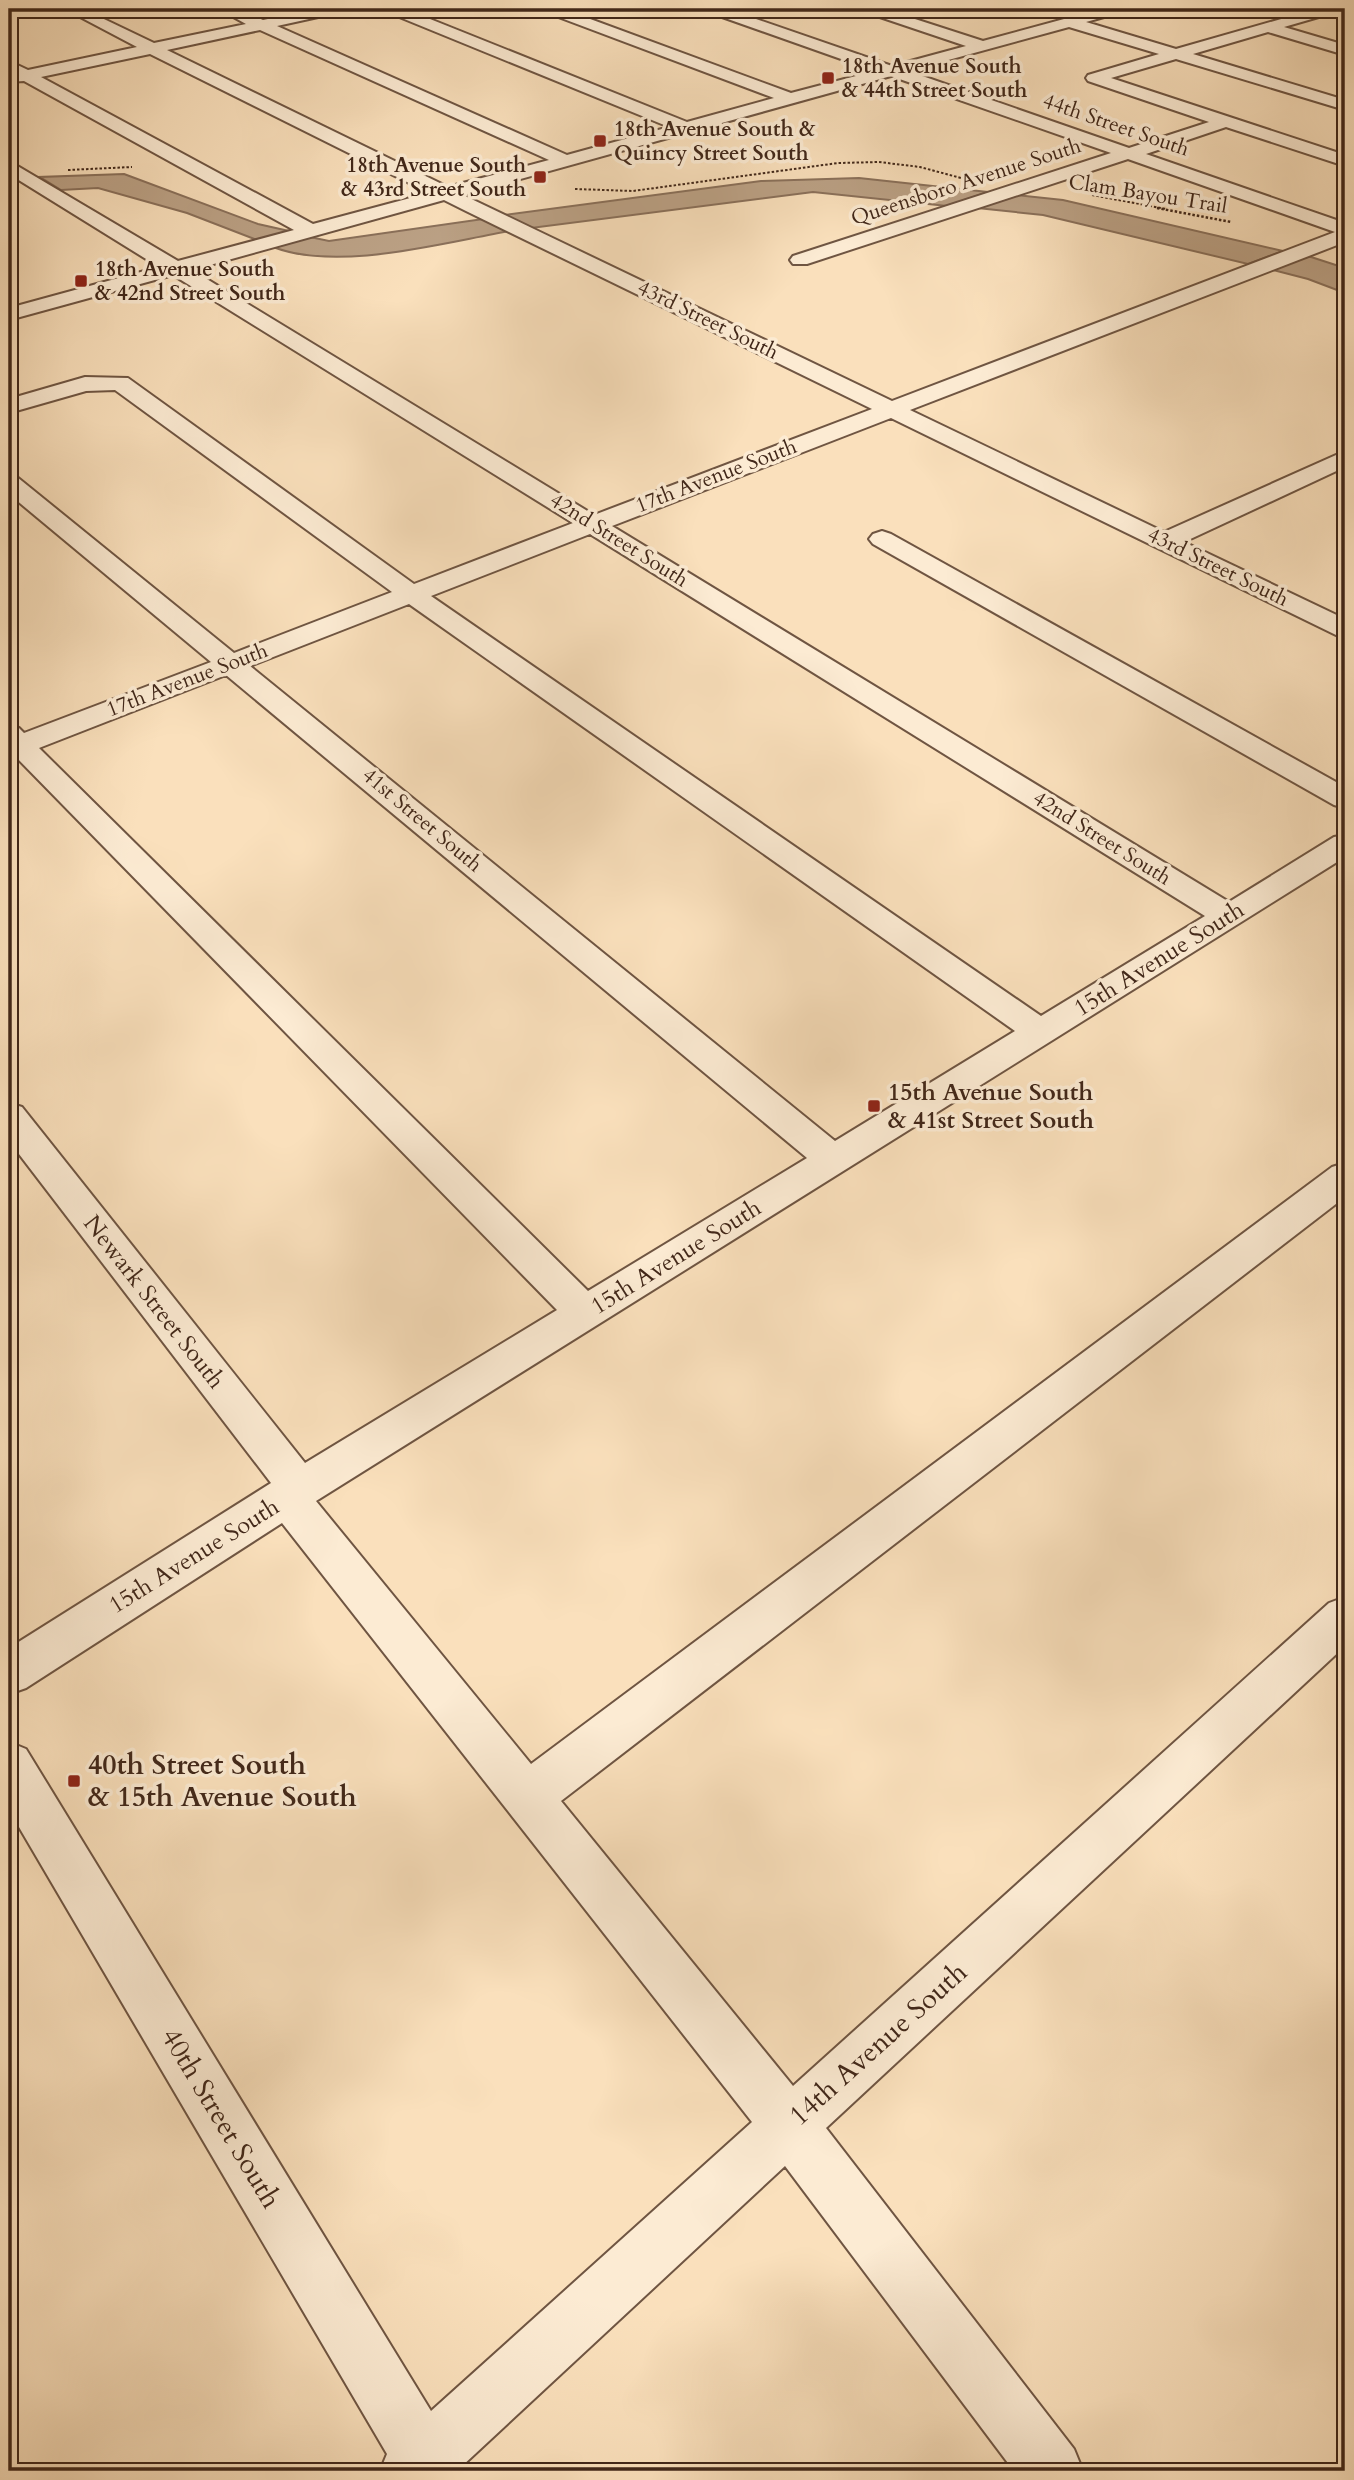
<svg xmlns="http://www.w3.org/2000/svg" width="1354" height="2480" font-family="Cardo,serif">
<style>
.water{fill:#bba185;stroke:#8a705a;stroke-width:2}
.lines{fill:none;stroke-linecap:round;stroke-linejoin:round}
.minor-casing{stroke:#6f5542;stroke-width:4}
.path-far1{stroke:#412719;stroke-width:2;stroke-dasharray:2.5 2;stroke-linecap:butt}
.path{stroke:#412719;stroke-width:2.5;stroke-dasharray:2.5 2;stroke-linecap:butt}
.minor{fill:#fcebd3;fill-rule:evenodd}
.poi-dot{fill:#8f2418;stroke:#fcebd3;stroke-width:2.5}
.labels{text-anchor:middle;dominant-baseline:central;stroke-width:7;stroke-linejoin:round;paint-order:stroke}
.far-poi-label{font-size:21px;font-weight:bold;fill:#412719;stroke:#fcebd3;text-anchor:start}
.far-street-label{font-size:21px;fill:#412719;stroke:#fcebd3}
.street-label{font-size:24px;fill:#412719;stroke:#fcebd3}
.poi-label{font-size:24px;font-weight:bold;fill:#412719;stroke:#fcebd3;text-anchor:start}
.near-poi-label{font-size:28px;font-weight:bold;fill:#412719;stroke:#fcebd3;text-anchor:start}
.near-street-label{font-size:28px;fill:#412719;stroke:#fcebd3}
</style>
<rect width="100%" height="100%" fill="#fae0bc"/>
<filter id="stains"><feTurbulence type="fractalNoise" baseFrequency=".00286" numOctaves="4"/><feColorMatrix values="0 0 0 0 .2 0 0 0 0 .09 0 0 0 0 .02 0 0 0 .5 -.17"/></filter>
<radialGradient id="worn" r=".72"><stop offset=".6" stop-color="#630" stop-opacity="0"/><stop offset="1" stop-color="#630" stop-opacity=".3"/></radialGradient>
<!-- water -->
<g class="water">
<polygon points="124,174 258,224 289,231 257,240 187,213 98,188 61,190 40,177"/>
<polygon points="859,178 988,192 947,206 813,192 531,228 505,215 761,181"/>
<polygon points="1016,195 1063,200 1283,251 1248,264 1043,215 977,208"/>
<path d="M483 219 510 231C441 243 338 272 273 247L310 237 329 241Z"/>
<polygon points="1308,256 1345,268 1345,293 1308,279 1273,270"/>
</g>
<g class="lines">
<defs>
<g id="minor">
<path d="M65 9H83L154 43 246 24 219 9H238L263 20 316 9H343L341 12 277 26 567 155 669 127 387 12 385 9H405L687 122 774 98 545 12 543 9H563L791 93 875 71 708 12 706 9H727L892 66 966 46 865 12 863 9H884L983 41 1101 9H1124L1122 12 1086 22 1176 49 1316 9H1338L1336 12 1284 27 1345 45V55L1268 32 1193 54 1345 100V110L1176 59 1111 78 1345 155V166L1226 127 1146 154 1345 223V242L910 410 1164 532 1345 451V467L1184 542 1345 619V637L1336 635 891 418 612 526 1229 902 1334 837 1345 835V857L316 1501 531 1764 1332 1167 1345 1163V1197L561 1801 793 2086 1329 1603 1345 1597V1646L826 2128 1074 2449 1083 2471H1014L785 2166 461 2467 463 2471H380L387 2454 9 1810V1742L26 1749 431 2411 752 2122 282 1523 26 1688 9 1694V1648L271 1483 9 1141V1103L22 1107 305 1463 557 1310 15 756 9 758V725L19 728 24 733 211 662 9 494V475L17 477 234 653 392 592 115 390 86 391 9 413V399L85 377 128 378 414 584 573 523 173 275 9 320V308L159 267 9 174V161L178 261 294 230 24 81 9 82V74H11L9 72V61L28 70 137 47ZM1069 27 1159 54 1088 75 1086 78 1088 81 1209 122 1129 148 908 71ZM260 30 549 160 448 187 167 50ZM150 54 429 193 313 224 41 77ZM891 76 1111 153 793 256 790 260 793 264H807L1128 159 1335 232 892 401 463 195ZM444 200 466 211 872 409 594 515 192 270ZM590 534 1205 916 1041 1016 431 596ZM409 604 1015 1031 835 1141 250 666ZM226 675 807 1158 588 1291 39 748Z"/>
<polygon points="882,531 891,534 1345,787 1345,808 1334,805 873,544 869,539 873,534"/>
</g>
</defs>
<!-- minor casing -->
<use href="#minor" class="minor-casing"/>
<!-- path-far1 -->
<g class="path-far1">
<polyline points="68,170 132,167"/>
<polyline points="575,189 633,191 838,163 879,162 920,167 961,178"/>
<polyline points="1092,195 1166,209"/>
</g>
<!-- path -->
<polyline class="path" points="1157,208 1231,222"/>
<!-- minor -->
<use href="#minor" class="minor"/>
</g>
<!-- markers -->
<g class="poi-dot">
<rect x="821" y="71" width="14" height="14" rx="3.5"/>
<rect x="593" y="134" width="14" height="14" rx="3.5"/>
<rect x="533" y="170" width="14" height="14" rx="3.5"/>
<rect x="74" y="274" width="14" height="14" rx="3.5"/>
<rect x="867" y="1099" width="14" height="14" rx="3.5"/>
<rect x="67" y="1774" width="14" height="14" rx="3.5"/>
</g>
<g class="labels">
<!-- far-poi labels -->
<g class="far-poi-label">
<text x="842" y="66">18th Avenue South<tspan x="842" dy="24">&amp; 44th Street South</tspan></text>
<text x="614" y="129">18th Avenue South &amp;<tspan x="614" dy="24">Quincy Street South</tspan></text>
<text x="526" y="165" text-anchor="end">18th Avenue South<tspan x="526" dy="24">&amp; 43rd Street South</tspan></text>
<text x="95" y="269">18th Avenue South<tspan x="95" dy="24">&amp; 42nd Street South</tspan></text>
</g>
<!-- far-street labels -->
<g class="far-street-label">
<text transform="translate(1116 125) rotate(19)">44th Street South</text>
<text transform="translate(966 182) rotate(-18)">Queensboro Avenue South</text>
<text transform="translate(1148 194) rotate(9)">Clam Bayou Trail</text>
<text transform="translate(708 320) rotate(26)">43rd Street South</text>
<text transform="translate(716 476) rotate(-21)">17th Avenue South</text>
<text transform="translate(619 540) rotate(32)">42nd Street South</text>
<text transform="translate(1218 567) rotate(26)">43rd Street South</text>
<text transform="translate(187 680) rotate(-21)">17th Avenue South</text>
<text transform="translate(422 820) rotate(40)">41st Street South</text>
<text transform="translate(1102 838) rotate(32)">42nd Street South</text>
</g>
<!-- street labels -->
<g class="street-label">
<text transform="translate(1159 959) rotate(-32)">15th Avenue South</text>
<text transform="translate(676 1257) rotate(-32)">15th Avenue South</text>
<text transform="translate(154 1302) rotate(52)">Newark Street South</text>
<text transform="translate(194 1556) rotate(-32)">15th Avenue South</text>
</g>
<!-- poi labels -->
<g class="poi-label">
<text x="888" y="1092">15th Avenue South<tspan x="888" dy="28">&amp; 41st Street South</tspan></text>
</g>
<!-- near-poi labels -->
<g class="near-poi-label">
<text x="88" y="1765">40th Street South<tspan x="88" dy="32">&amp; 15th Avenue South</tspan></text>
</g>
<!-- near-street labels -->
<g class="near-street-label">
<text transform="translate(878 2044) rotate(-42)">14th Avenue South</text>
<text transform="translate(221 2118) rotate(59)">40th Street South</text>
</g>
</g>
<!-- margin -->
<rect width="1354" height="2480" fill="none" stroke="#fae0bc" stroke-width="35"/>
<rect x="10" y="10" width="1333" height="2459" fill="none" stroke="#412719" stroke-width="3.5"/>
<rect x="18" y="18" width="1319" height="2445" fill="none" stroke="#412719" stroke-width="2"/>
<rect width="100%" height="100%" filter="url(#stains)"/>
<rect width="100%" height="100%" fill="url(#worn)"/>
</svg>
